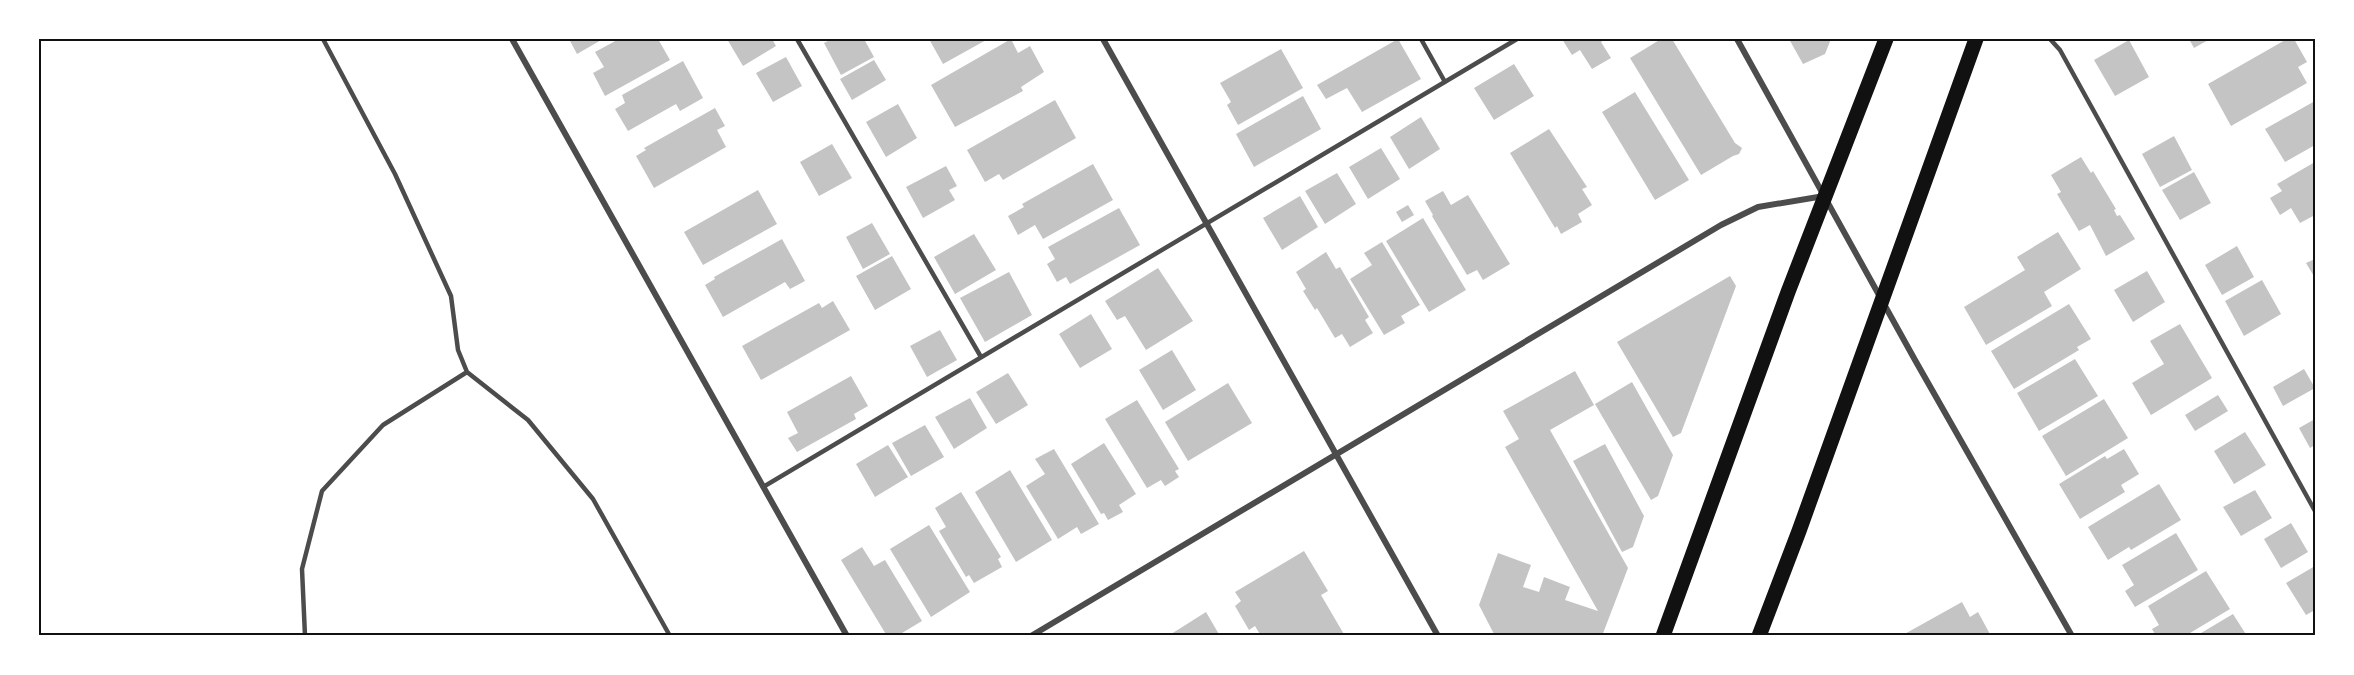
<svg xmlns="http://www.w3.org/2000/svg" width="2354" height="675" viewBox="0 0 2354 675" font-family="'Source Sans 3',sans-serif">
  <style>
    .building { fill: #c4c4c4 }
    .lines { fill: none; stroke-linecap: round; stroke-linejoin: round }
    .service { stroke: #4c4c4c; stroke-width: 4.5 }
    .minor { stroke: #4c4c4c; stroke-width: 6 }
    .primary { stroke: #111; stroke-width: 15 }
    .neatline { fill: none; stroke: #111; stroke-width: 2 }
  </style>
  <rect width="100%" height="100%" fill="#fff"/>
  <path class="building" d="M569 39H603L577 54Z
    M619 39H658L670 60 605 96 593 73 604 67 595 52Z
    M727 39H772L776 46 743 66Z
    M832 39H864L874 57 841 75 824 43Z
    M929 39H988L943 64Z
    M1011 39 1018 53 1030 46 1044 72 1021 87 1023 91 955 127 931 85Z
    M1398 39 1421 79 1362 112 1347 88 1326 99 1317 85Z
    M1562 39H1605L1601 42 1611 58 1592 69 1580 50 1572 55Z
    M1661 39H1672L1735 143 1742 148 1739 154 1733 156 1701 175 1630 58Z
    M1789 39H1831L1825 54 1803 64Z
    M2189 39H2210L2194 48Z
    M2287 39H2294L2307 62 2298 67 2307 83 2231 126 2208 84Z
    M2129 40 2149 77 2115 96 2094 60Z
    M1281 49 1303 88 1238 125 1227 105 1231 102 1220 83Z
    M786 57 802 86 773 102 756 73Z
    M874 60 886 80 852 100 840 79Z
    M683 61 703 98 680 111 676 104 628 131 615 109 625 103 622 95Z
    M1514 64 1534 96 1494 120 1474 88Z
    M1635 92 1689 180 1655 200 1602 112Z
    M1303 96 1321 129 1254 167 1236 134Z
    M1055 100 1076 138 1003 180 999 174 985 182 967 150Z
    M2315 101V145L2285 162 2265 129Z
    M898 104 917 138 886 157 866 122Z
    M715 108 725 126 717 130 726 147 654 188 636 156 646 150 644 148Z
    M1421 117 1440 149 1409 169 1390 137Z
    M1549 129 1587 187 1582 189 1592 205 1578 214 1582 222 1561 234 1557 226 1555 228 1510 153Z
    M2174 136 2192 170 2160 187 2142 154Z
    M832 144 852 178 819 196 800 162Z
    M1381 148 1400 179 1368 199 1349 167Z
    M2081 157 2091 173 2093 171 2116 209 2114 210 2117 216 2120 215 2135 239 2106 256 2090 225 2079 231 2057 194 2061 192 2051 175Z
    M2315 162V215L2300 223 2291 208 2280 215 2270 198 2282 191 2277 184Z
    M1093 164 1113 200 1043 239 1035 225 1018 235 1008 216 1024 207 1022 204Z
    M946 166 957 186 949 190 955 200 923 218 906 187Z
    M2194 172 2211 203 2180 220 2162 190Z
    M1337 173 1356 204 1325 224 1305 191Z
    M758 190 777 224 703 265 684 232Z
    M1443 191 1451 205 1468 195 1510 264 1483 280 1477 270 1467 275 1432 216 1433 215 1425 201Z
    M1300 196 1318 227 1282 250 1263 218Z
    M1408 205 1414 215 1402 222 1396 212Z
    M1119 208 1140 245 1070 284 1066 277 1057 282 1047 264 1055 259 1048 247Z
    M1423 218 1466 290 1429 312 1386 241Z
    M872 223 890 254 863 269 846 237Z
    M2058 232 2081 269 2044 292 2052 306 1986 345 1964 307 2025 270 2017 257Z
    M974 234 996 270 955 294 934 257Z
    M782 239 805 281 790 289 785 282 723 317 705 285 715 279 714 277Z
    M1382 242 1420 305 1401 316 1405 323 1384 335 1350 279 1372 265 1364 253Z
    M2237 246 2254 277 2222 295 2205 265Z
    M1326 252 1336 269 1340 267 1369 317 1365 320 1373 333 1350 347 1342 334 1335 338 1317 308 1315 310 1303 291 1306 289 1296 272Z
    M892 256 911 289 875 310 856 276Z
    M2315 259V278L2306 263Z
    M1158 268 1193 321 1146 350 1125 316 1117 320 1105 301Z
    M2147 271 2165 302 2133 322 2114 290Z
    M1009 272 1032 315 985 342 960 298Z
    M1730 276 1736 286 1681 433 1673 437 1617 342Z
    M2262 280 2281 314 2244 336 2225 301Z
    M833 301 850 330 761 380 742 346 819 303 822 308Z
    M2069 304 2091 339 2077 347 2079 350 2014 389 1991 351Z
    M1091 314 1112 349 1080 368 1059 334Z
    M2180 324 2212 378 2151 415 2132 383 2164 364 2150 341Z
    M940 330 957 360 927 377 910 346Z
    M1172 350 1196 390 1163 410 1139 370Z
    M2075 359 2098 396 2039 431 2017 393Z
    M2304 369 2315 388 2283 406 2273 387Z
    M1575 371 1594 405 1550 430 1628 568 1602 636H1495L1479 605 1498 553 1531 565 1523 587 1539 592 1544 577 1570 587 1565 600 1598 611 1505 447 1519 439 1503 411Z
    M1008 373 1028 405 996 424 976 392Z
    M851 376 868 406 854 414 856 419 797 452 788 438 798 433 787 412Z
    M1632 382 1673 455 1658 496 1651 500 1595 404Z
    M1228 383 1252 423 1188 461 1165 422Z
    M2218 395 2228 411 2195 431 2185 415Z
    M970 398 987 428 954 449 935 417Z
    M2104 399 2128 438 2066 476 2042 436Z
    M1137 400 1179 469 1175 471 1179 477 1165 486 1161 480 1147 488 1105 419Z
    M2315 419V445L2310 448 2299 428Z
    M925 425 944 457 911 476 892 443Z
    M2245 432 2266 465 2234 484 2214 451Z
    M1104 443 1136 494 1119 505 1123 512 1108 520 1104 513 1101 514 1071 464Z
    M1605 444 1644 516 1633 547 1622 552 1573 461Z
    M888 445 908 477 875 497 856 464Z
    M1054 449 1099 524 1081 534 1077 527 1058 539 1026 486 1045 474 1035 459Z
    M2124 449 2139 474 2121 485 2125 492 2080 519 2059 484 2105 456 2107 459Z
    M1010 470 1052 540 1016 562 975 492Z
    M2159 484 2181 520 2131 550 2129 547 2108 560 2088 527Z
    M2255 490 2272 518 2241 536 2223 507Z
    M961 492 1001 557 998 559 1002 567 974 583 969 575 966 577 939 531 946 527 935 508Z
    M2291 523 2308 552 2281 568 2264 539Z
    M929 525 970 592 931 617 890 549Z
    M2176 533 2198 570 2135 607 2125 591 2134 585 2122 565Z
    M862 547 874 566 885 560 922 621 897 636H887L841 560Z
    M1304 551 1328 591 1321 595 1345 636H1261L1255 626 1249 630 1235 606 1241 601 1235 592Z
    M2315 566V610L2306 615 2286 583Z
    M2206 571 2230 609 2185 636H2156L2152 629 2159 625 2148 606Z
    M1962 602 1970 617 1978 612 1991 636H1901Z
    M1206 612 1220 636H1168Z
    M2233 614 2247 636H2196Z"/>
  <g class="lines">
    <path class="service" d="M323 39 395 174 451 296 458 350 467 372 528 420 593 499 670 636
      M797 39 981 357
      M1421 39 1445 82
      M2050 39 2060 50 2315 511
      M763 487 1517 39
      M305 636 302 569 322 491 383 425 467 372"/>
    <path class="minor" d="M512 39 847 636
      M1103 39 1438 636
      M1737 39 1915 360 2072 636
      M1031 636 1721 225 1758 207 1824 196"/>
    <path class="primary" d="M1663 636 1788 292 1886 39
      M1759 636 1799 531 1976 39"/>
  </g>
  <rect width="2354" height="675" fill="none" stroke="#ffffff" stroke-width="81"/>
  <rect x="40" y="40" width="2274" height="594" class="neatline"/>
</svg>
